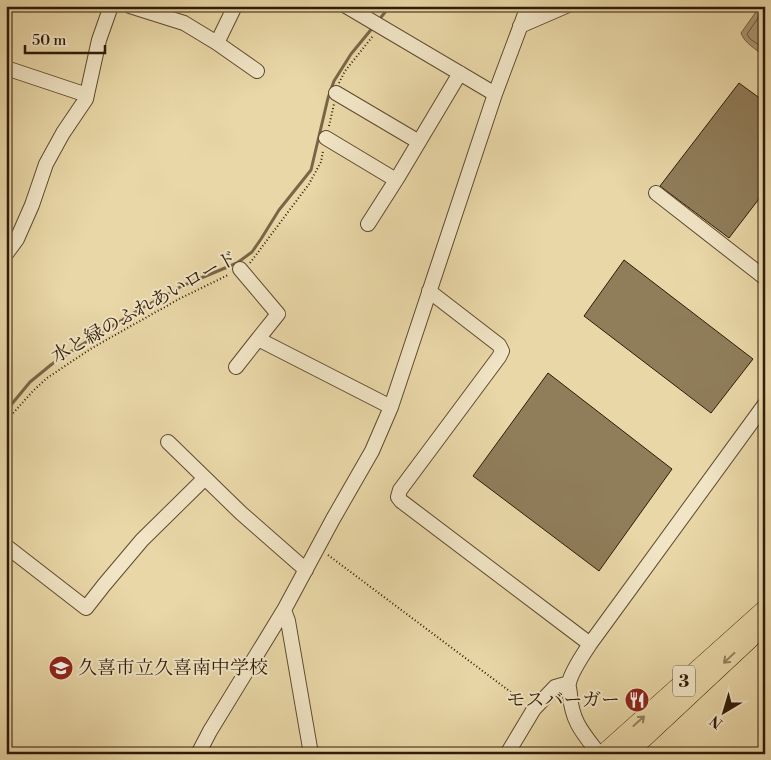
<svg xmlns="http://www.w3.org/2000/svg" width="771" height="760" viewBox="0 0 771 760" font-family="'Libre Bodoni','Noto Serif JP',serif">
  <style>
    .water { fill: #aa9771; stroke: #796547 }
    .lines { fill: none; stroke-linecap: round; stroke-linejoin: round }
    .shore { stroke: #6c593c; stroke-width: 1 }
    .stream { stroke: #796547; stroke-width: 3 }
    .building { fill: #907d5a; stroke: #2f1b07 }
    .minor-casing { stroke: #5e4a2f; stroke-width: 16 }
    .major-casing { stroke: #2f1b07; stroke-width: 19 }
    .path { stroke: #2f1b07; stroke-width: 2; stroke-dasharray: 1 2.5; stroke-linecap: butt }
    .minor { stroke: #f1e5c6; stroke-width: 14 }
    .major { stroke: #e9d7a7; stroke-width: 18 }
    .oneway { stroke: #95825f }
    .labels { text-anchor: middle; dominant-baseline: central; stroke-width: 4; stroke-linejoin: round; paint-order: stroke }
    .shield { fill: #f1e5c6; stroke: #695840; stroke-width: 1 }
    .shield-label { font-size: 18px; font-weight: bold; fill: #2f1b07 }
    .street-label { font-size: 19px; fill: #2f1b07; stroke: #f1e5c6 }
    .poi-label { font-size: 19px; fill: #2f1b07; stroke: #f1e5c6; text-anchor: start }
  </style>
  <rect width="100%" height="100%" fill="#e9d7a7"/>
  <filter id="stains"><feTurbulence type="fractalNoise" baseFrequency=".004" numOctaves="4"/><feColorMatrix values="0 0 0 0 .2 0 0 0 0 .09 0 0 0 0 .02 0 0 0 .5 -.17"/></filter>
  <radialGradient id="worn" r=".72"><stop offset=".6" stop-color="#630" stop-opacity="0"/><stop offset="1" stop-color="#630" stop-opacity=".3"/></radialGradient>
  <path class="water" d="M760 6H765V56C757 50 744 43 741 33Z"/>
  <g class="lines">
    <path class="shore" d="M764 6 763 11 747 34 750 39 765 49"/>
    <path class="stream" d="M378 21 390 6
      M6 411 30 382 52 364 78 347 137 311 182 286 237 263 252 252 261 239 279 210 311 170 328 98 334 81 351 54 374 26"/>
  </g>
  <path class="building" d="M739 83 765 102V191L729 238 660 186Z
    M624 260 753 359 711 413 584 316Z
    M548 373 672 469 599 571 473 476Z"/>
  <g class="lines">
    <defs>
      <path id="minor" d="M130 6 184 23 217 43 257 71
        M346 6 495 94
        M520 26 566 6
        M217 43 235 6
        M6 68 87 95
        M336 93 419 142
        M326 138 396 180
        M656 193 765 278
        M368 224 398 177 460 73
        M6 254 17 239 32 205 46 164 63 133 86 99 99 40 111 6
        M240 269 278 314 258 339
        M429 291 499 345 502 351 499 357 400 490 398 497 401 501 590 644
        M236 367 258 339 391 407
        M168 442 241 513 306 570
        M6 546 86 608 104 585 142 540 205 478
        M284 610 288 621 311 754
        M198 754 210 731 284 610 333 519 372 451 391 407 495 94 528 6
        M507 754 534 709 555 687 569 683
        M599 754C583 733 572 722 570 695 570 691 568 686 569 683 571 672 584 653 590 644L765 404"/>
      <path id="major" d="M603 754 765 609
        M627 754 765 625"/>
    </defs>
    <use href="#minor" class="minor-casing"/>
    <use href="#major" class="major-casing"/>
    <path class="path" d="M339 83 345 71 373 36
      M329 126 334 104
      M250 263 309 184 321 162 323 151
      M6 421 33 391 47 378 92 348 179 299 228 275
      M328 555 524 702"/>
    <use href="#minor" class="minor"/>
    <use href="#major" class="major"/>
  </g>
  <defs><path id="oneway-shaft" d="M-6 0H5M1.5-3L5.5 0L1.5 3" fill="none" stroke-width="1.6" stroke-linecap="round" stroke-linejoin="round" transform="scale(1.25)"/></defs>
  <g class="oneway">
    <use href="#oneway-shaft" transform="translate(729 658) rotate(137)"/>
    <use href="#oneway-shaft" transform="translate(639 721) rotate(-42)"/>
  </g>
  <defs>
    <symbol id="school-disc" viewBox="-11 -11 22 22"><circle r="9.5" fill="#8f2418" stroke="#f1e5c6"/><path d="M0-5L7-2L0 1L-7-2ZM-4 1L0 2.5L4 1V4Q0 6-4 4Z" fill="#fff"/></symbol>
    <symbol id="restaurant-disc" viewBox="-11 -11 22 22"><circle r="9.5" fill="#8f2418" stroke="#f1e5c6"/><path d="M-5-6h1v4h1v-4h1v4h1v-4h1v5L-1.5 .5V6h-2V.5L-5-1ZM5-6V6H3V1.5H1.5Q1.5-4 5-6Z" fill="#fff"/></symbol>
  </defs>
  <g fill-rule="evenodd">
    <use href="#school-disc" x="47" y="654" width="28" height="28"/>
    <use href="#restaurant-disc" x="623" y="686" width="28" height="28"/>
  </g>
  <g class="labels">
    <rect class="shield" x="673" y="665.5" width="22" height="31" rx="4"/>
    <g class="shield-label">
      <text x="684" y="681">3</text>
    </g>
    <g class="street-label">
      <text transform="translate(144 307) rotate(-29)">水と緑のふれあいロード</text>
    </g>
    <g class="poi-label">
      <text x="78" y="668">久喜市立久喜南中学校</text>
      <text x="620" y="700" text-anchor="end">モスバーガー</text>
    </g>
  </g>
  <rect width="771" height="760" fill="none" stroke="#e9d7a7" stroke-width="25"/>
  <rect x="8" y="8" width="756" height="745" fill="none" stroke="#2f1b07" stroke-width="2.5"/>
  <rect x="12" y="12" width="746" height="735" fill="none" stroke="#2f1b07"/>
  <g transform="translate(724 712) rotate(218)" stroke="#f1e5c6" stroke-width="4" paint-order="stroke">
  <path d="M0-4L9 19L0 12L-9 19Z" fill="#2f1b07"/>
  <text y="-8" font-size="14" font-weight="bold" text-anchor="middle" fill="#2f1b07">N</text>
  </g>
  <path d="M25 45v8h80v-8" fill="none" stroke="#2f1b07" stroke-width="2.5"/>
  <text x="32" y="45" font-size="15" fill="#2f1b07" stroke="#f1e5c6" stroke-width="4" paint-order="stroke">50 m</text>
  <rect width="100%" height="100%" filter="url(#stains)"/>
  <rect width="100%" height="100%" fill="url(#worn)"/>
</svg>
